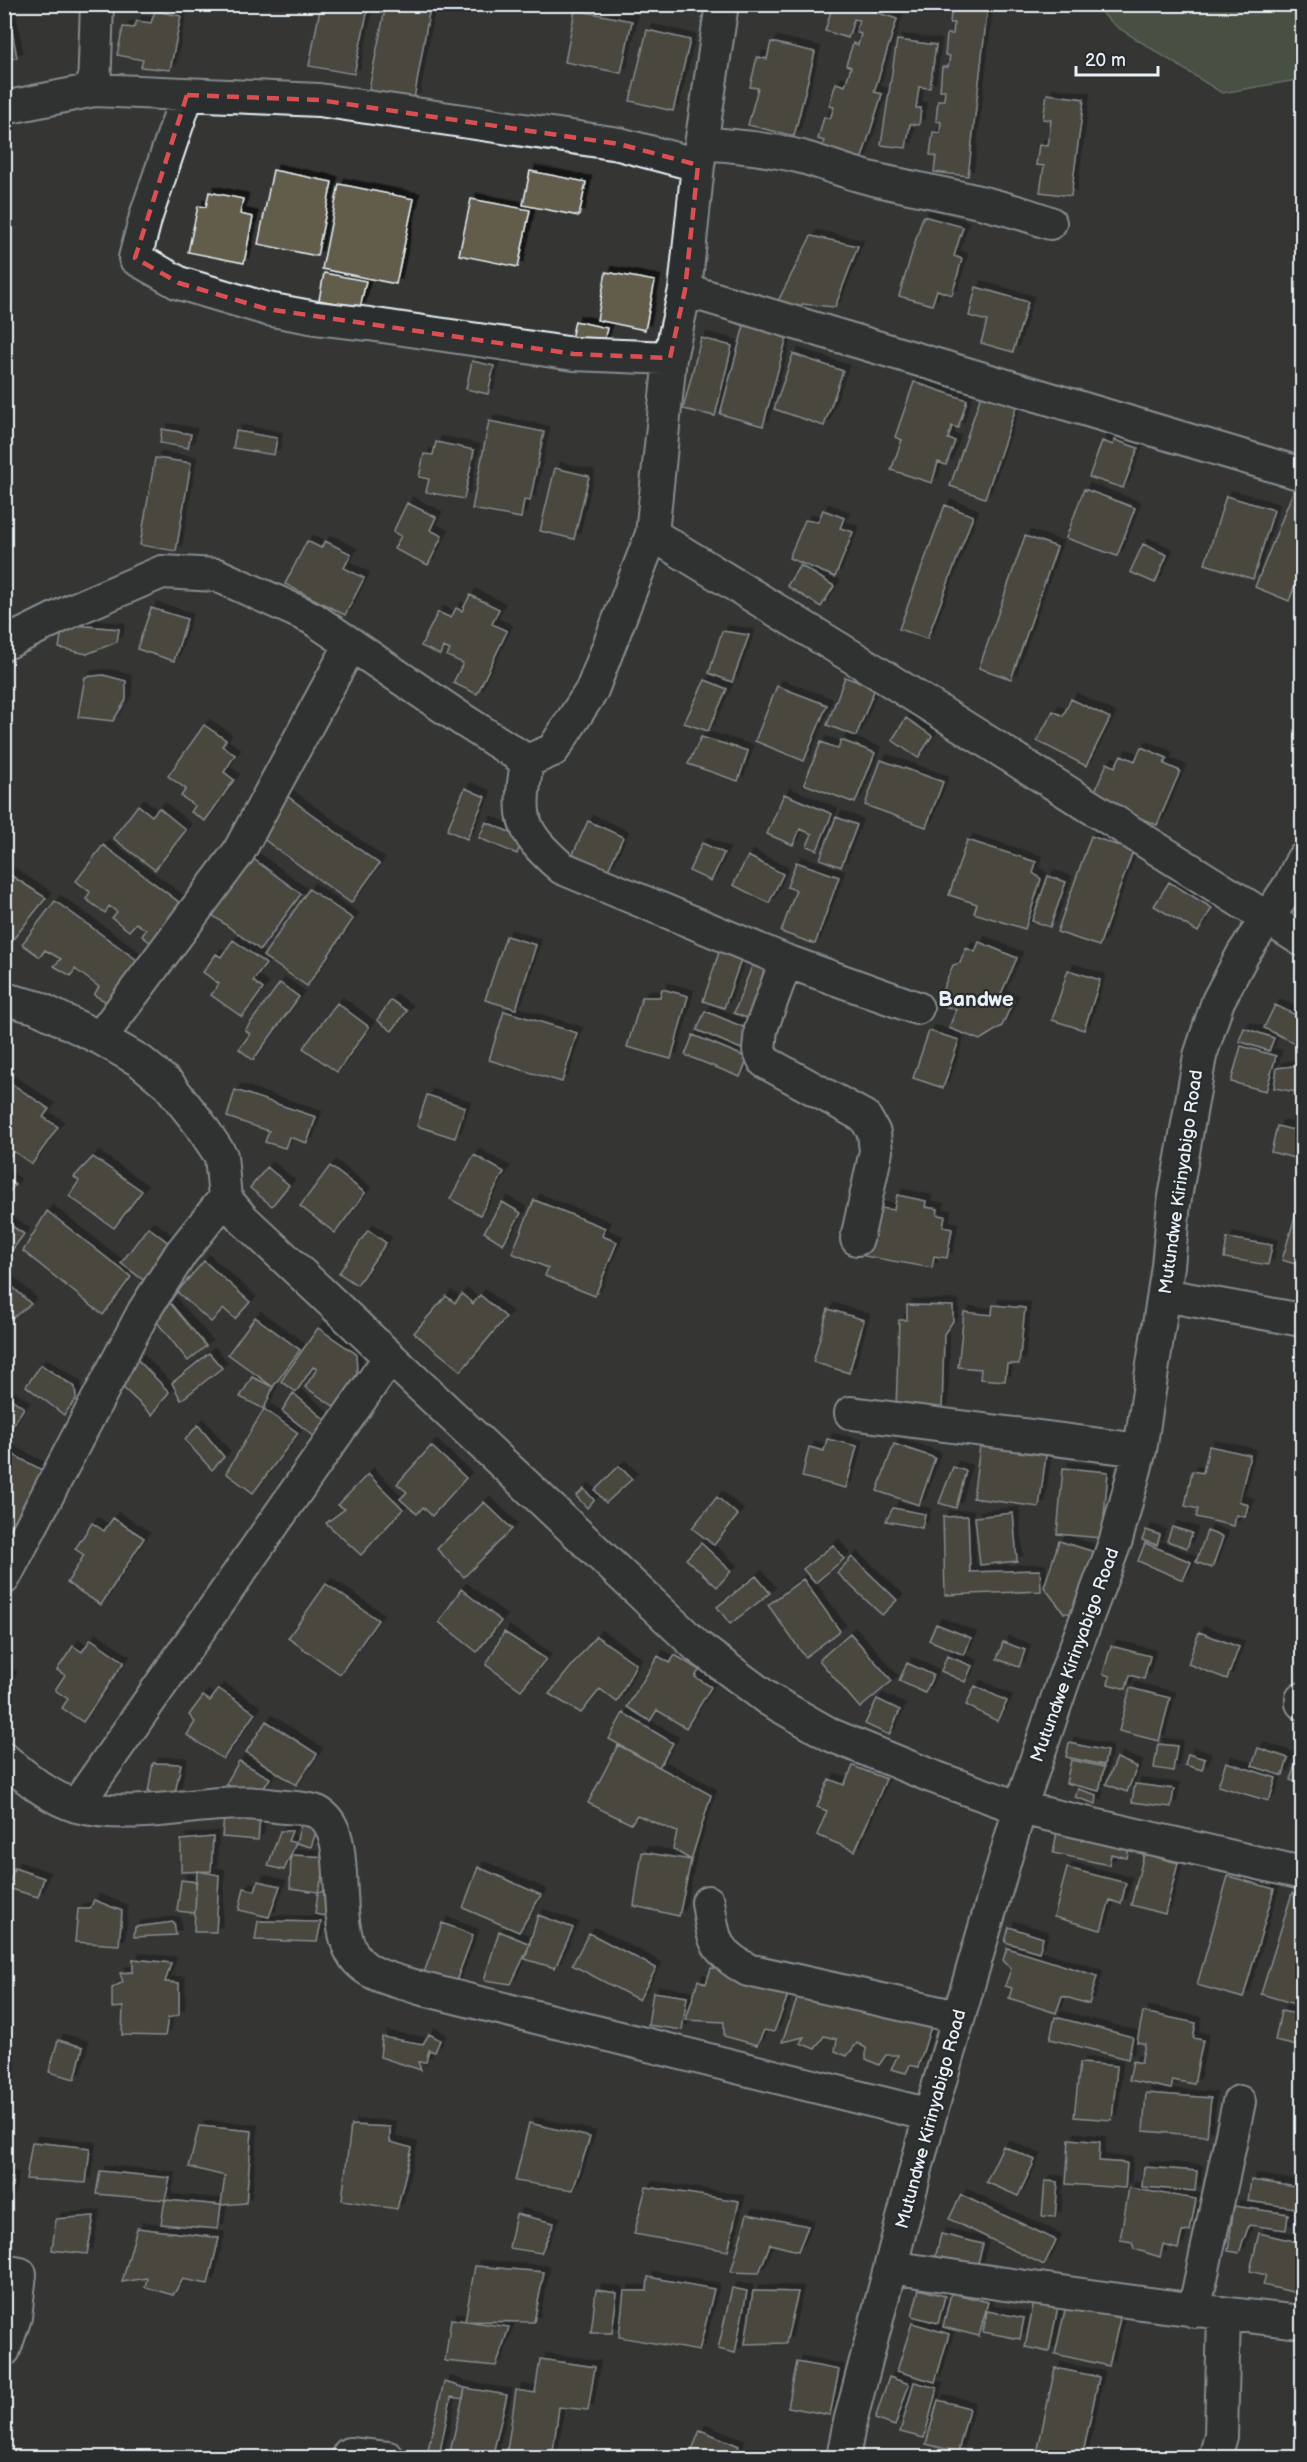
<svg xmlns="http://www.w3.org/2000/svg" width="1307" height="2462" viewBox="0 0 1307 2462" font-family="'Balsamiq Sans',sans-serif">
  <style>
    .green { fill: #5e6d55; stroke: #a3afa6; stroke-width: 1.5 }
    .building { fill: #625c4b; stroke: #e8f1f8; stroke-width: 1.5; filter: url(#shadow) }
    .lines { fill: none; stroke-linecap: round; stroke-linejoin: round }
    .minor-casing { stroke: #e8f1f8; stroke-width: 36 }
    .minor { stroke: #2a2d2e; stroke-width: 32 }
    .marked { fill: none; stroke: #da5052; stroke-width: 4.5; stroke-dasharray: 12 8; stroke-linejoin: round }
    .labels { text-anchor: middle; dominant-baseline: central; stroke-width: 4.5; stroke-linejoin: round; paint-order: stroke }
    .street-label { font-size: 18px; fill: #e8f1f8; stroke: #2a2d2e }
    .quarter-label { font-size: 21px; font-weight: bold; fill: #e8f1f8; stroke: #2a2d2e }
  </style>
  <defs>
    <filter id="shadow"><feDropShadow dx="5.5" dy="-5.5" stdDeviation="0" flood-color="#0009"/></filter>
  </defs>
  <rect width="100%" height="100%" fill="#353634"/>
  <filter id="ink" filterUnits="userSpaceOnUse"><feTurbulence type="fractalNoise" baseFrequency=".0167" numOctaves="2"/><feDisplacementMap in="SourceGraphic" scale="12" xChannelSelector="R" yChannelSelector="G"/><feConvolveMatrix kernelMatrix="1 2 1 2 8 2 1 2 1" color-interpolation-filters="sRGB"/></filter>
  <g filter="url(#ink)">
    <path class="green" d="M1093 5H1302V79L1222 93 1117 27Z"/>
    <path class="building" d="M4 4H7L17 58 4 60Z
      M321 4H369L354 74 309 66Z
      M386 4 430 7 414 99 368 94Z
      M833 4H850L897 19 874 92 882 94 859 167 819 155 824 141 818 139 824 117 830 119 834 107 829 106 836 83 845 86 851 67 846 65 853 43 858 45 861 34 856 32 859 20 854 19 848 38 825 31Z
      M952 4H988L968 176 934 172 936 156 930 155 933 132 940 133 941 122 936 121 938 100H944L945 90H940L942 67H948L950 56 945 55 947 34H953L954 23H950Z
      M575 10 632 21 621 73 565 62Z
      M155 11 181 16 170 70 141 67 143 60 117 55 123 27 134 28 137 21 151 23Z
      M647 30 690 40 673 111 630 101Z
      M897 40 936 45 930 88 919 87 916 108H921L919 125 910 124 906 148 881 145Z
      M771 42 815 52 794 136 748 125 758 88 750 87 757 57 767 59Z
      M1047 94 1084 99 1071 196 1040 192 1044 166 1036 165 1039 145 1048 146 1051 120 1043 119Z
      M273 170 332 182 317 256 258 244Z
      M530 171 586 182 579 216 523 205Z
      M339 184 414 199 396 284 322 269Z
      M209 192 243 199 240 214 253 217 244 263 188 252 198 206 206 207Z
      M471 199 530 210 518 267 459 255Z
      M923 216 963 227 954 256 962 259 952 295 937 290 932 305 899 296Z
      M811 236 858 246 835 307 802 304 797 312 775 307Z
      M606 272 655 281 645 330 597 320Z
      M324 273 366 281 360 308 319 300Z
      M976 287 1028 302 1013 352 981 343 987 321 969 316Z
      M575 321 607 328 603 346 571 339Z
      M745 322 788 333 763 426 720 414Z
      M701 338 732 346 715 416 683 409Z
      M793 354 843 371 824 426 774 409Z
      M472 361 494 366 488 394 466 389Z
      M914 382 967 400 958 428 952 426 948 439 955 441 946 465 938 462 932 483 891 470 902 440 895 437Z
      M982 393 1017 405 985 498 950 486Z
      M489 421 544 432 530 501 524 500 521 518 472 509Z
      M162 429 191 434 188 448 160 443Z
      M236 431 277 438 274 455 233 448Z
      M1115 440 1138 448 1123 488 1089 477 1102 441 1113 445Z
      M436 442 474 450 464 499 426 492 429 479 419 477 424 454 433 455Z
      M155 458 191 463 176 551 140 545Z
      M555 468 589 476 574 539 540 531Z
      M1295 487 1302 490V567L1289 601 1255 587Z
      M1084 489 1135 508 1117 556 1066 538Z
      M1226 496 1274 510 1253 579 1205 564Z
      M407 503 436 517 430 530 442 536 428 565 394 549 401 536 393 532Z
      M945 505 973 516 927 639 899 629Z
      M823 510 844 518 840 528 853 532 835 577 789 558 805 520 818 522Z
      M1025 536 1057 547 1011 679 979 668Z
      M307 541 321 548 325 541 351 554 344 568 364 578 345 615 285 584Z
      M1143 544 1167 555 1155 583 1130 572Z
      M800 565 834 586 821 607 787 586Z
      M470 595 499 609 492 624 507 631 477 694 453 683 463 663 447 656 450 650 443 647 440 655 421 646 438 612 451 618 456 608 462 611Z
      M151 608 187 619 174 661 137 649Z
      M63 624 119 629 117 642 87 654 59 648Z
      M722 631 749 635 732 682 709 673Z
      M103 675 126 681V700L113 721 78 717 85 677Z
      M845 677 875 688 856 736 827 725Z
      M705 680 727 689 708 731 684 723Z
      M777 686 827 705 804 761 755 741Z
      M1071 699 1110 718 1086 766 1037 741 1053 711 1063 716Z
      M906 718 932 736 918 758 892 740Z
      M204 725 226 740 222 746 235 755 224 772 234 780 205 821 191 812 195 806 181 796 186 789 168 776Z
      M701 737 748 751 738 781 688 764Z
      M841 740 875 753 855 803 804 784 821 742 838 749Z
      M1141 747 1167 758 1164 764 1180 771 1157 825 1092 798 1107 763 1115 767 1121 755 1135 761Z
      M881 760 943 782 926 827 865 805Z
      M465 788 485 797 467 839 447 830Z
      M784 794 832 814 817 850 807 846 812 834 800 829 793 845 767 834Z
      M287 796 379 864 351 903 258 835Z
      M138 805 152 816 159 808 186 830 155 870 113 838Z
      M836 817 857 825 841 867 820 859Z
      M588 821 623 837 608 870 573 854Z
      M486 822 523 838 517 854 479 838Z
      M1091 836 1133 851 1099 946 1057 932Z
      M967 840 1036 862 1033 873 1041 879 1025 929 974 913 977 904 949 895Z
      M702 843 724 853 711 881 689 871Z
      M103 845 184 906 154 945 142 936 146 930 136 923 129 931 112 918 117 912 109 906 105 913 86 899 90 892 76 881Z
      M248 855 301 894 260 950 207 911Z
      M748 856 783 874 769 903 733 885Z
      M796 862 839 877 815 944 781 932 796 890 787 887Z
      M4 871 46 898 7 947 4 945Z
      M1048 876 1066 882 1050 927 1032 921Z
      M1169 882 1212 908 1198 932 1154 906Z
      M309 889 353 919 307 986 263 956Z
      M55 901 141 963 112 1005 94 995 99 987 75 969 71 976 54 966 61 959 45 950 40 957 22 944Z
      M506 936 536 945 516 1009 485 1000Z
      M233 940 266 964 253 981 263 989 242 1017 211 995 219 984 203 972 216 954 221 957Z
      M979 942 1017 958 1000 996 1013 1001 1002 1026 980 1040 949 1028 956 1010 937 1003 953 965 960 963 966 948 975 952Z
      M722 943 744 951 724 1008 703 1001Z
      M757 953 780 962 757 1022 734 1013Z
      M1068 970 1100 980 1084 1030 1052 1020Z
      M280 983 299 997 253 1060 239 1049 250 1034 245 1030Z
      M662 989 688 996 671 1059 627 1047 642 997H660Z
      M391 1000 407 1011 392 1031 377 1020Z
      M337 1003 369 1027 337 1072 303 1048Z
      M1275 1005 1302 1018V1037L1299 1045 1264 1028Z
      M504 1011 577 1033 562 1082 489 1060Z
      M705 1011 755 1032 746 1051 697 1030Z
      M1244 1028 1274 1038 1269 1051 1239 1041Z
      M929 1031 959 1040 943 1088 913 1078Z
      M693 1035 748 1058 740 1077 685 1055Z
      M1241 1046 1276 1056 1266 1091 1231 1082Z
      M1302 1065V1093L1274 1088 1277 1068Z
      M9 1082 49 1109 43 1117 58 1127 32 1164 13 1151 8 1159 4 1156V1088Z
      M235 1090 316 1117 307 1143 289 1137 285 1148 265 1142 269 1131 227 1117Z
      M427 1095 465 1107 455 1138 417 1126Z
      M1277 1126 1302 1132V1160L1271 1152Z
      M474 1155 504 1172 480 1215 450 1199Z
      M93 1157 142 1191 114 1228 69 1196 79 1181 74 1177Z
      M330 1166 365 1193 335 1233 300 1206Z
      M267 1167 289 1185 272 1206 250 1188Z
      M4 1177 15 1185 4 1198Z
      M897 1195 926 1201 925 1207 938 1209 937 1215 945 1216 943 1227 952 1229 947 1258 934 1256 932 1268 864 1256 873 1207 894 1210Z
      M534 1200 605 1228 602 1236 617 1242 595 1296 545 1276 548 1268 512 1253Z
      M502 1202 521 1213 503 1244 484 1232Z
      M1297 1210 1302 1212V1266L1282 1260Z
      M47 1211 131 1277 103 1315 23 1251Z
      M4 1221 24 1234 4 1261Z
      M148 1227 174 1247 147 1283 121 1263Z
      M368 1230 386 1243 357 1285 339 1273Z
      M1227 1238 1272 1245 1268 1265 1224 1258Z
      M204 1261 250 1302 235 1319 224 1309 211 1322 177 1292Z
      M4 1279 31 1304 4 1324Z
      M462 1294 473 1304 480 1295 506 1317 461 1371 414 1333 446 1296 455 1303Z
      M170 1303 206 1346 188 1361 152 1316Z
      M907 1305 953 1306V1321L944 1334 942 1411 896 1410 899 1320H907Z
      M993 1305 1025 1308 1019 1364H1007L1005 1381 980 1379 981 1369 958 1367 964 1312 992 1315Z
      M828 1309 864 1320 849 1373 813 1362Z
      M255 1317 300 1350 273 1387 228 1354Z
      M318 1328 356 1354 357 1374 335 1407 305 1387 317 1369 313 1367 296 1392 281 1381Z
      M209 1353 222 1368 181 1400 172 1383Z
      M136 1358 169 1392 152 1415 114 1379Z
      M41 1365 75 1387 76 1399 64 1415 26 1386Z
      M252 1377 273 1387 264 1409 240 1397Z
      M293 1393 325 1420 315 1437 282 1411Z
      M10 1398 24 1408 4 1439V1407Z
      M264 1409 298 1433 253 1493 226 1473Z
      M198 1425 224 1457 212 1470 185 1440Z
      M827 1439 857 1446 846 1488 802 1477 809 1447 824 1451Z
      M894 1444 935 1458 919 1505 877 1491Z
      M431 1446 466 1478 432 1516 423 1507 417 1514 400 1499 407 1492 397 1484Z
      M980 1446 1046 1455 1039 1507 973 1498Z
      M1209 1446 1250 1455 1239 1501 1248 1505 1245 1517 1236 1515 1234 1526 1196 1517 1198 1509 1185 1506 1192 1471 1203 1473Z
      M4 1450 46 1472 13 1534 4 1530Z
      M619 1466 632 1479 606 1503 595 1490Z
      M953 1467 966 1471 956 1508 939 1503Z
      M1063 1468 1108 1472 1102 1538 1057 1534Z
      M368 1474 403 1509 361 1555 326 1523 345 1509 338 1505Z
      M584 1489 594 1500 587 1508 576 1496Z
      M717 1497 738 1515 714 1545 692 1528Z
      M484 1502 512 1529 464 1577 437 1549Z
      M893 1508 925 1514 922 1528 886 1521Z
      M1013 1513 1017 1561 980 1565 975 1517Z
      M968 1516 970 1572 1040 1570 1041 1591 945 1595 943 1517Z
      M113 1518 144 1538 101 1605 67 1583 84 1555 75 1549 92 1523 104 1531Z
      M1172 1527 1192 1533 1187 1548 1167 1541Z
      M1146 1530 1160 1535 1157 1545 1142 1540Z
      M1207 1531 1223 1537 1212 1568 1196 1562Z
      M1059 1541 1101 1554 1083 1614 1064 1613 1044 1587Z
      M701 1543 731 1571 717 1587 686 1559Z
      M1145 1543 1191 1562 1183 1580 1138 1561Z
      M833 1545 844 1559 815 1583 803 1569Z
      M852 1557 897 1600 882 1615 837 1573Z
      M756 1576 770 1593 730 1624 717 1607Z
      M803 1579 840 1631 805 1657 768 1605Z
      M326 1584 378 1620 340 1674 288 1638Z
      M461 1589 501 1621 477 1652 439 1622Z
      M936 1624 971 1638 964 1655 929 1640Z
      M504 1632 546 1659 521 1690 486 1665Z
      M1199 1632 1239 1647 1227 1679 1188 1664Z
      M850 1633 892 1681 860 1708 819 1660Z
      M596 1636 636 1664 617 1702 600 1689 581 1713 549 1694Z
      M91 1639 124 1662 83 1722 62 1708 68 1699 55 1690 65 1675 57 1670 73 1646 82 1652Z
      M1003 1642 1025 1650 1019 1667 997 1659Z
      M1111 1646 1150 1656 1144 1679 1130 1675 1126 1689 1108 1684 1110 1676 1103 1674Z
      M675 1655 699 1670 695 1677 711 1687 686 1728 657 1710 650 1721 627 1707 658 1656 670 1663Z
      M947 1656 972 1666 965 1682 941 1671Z
      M907 1663 933 1675 925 1693 899 1681Z
      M4 1674 11 1677 6 1689H4Z
      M975 1686 1007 1701 997 1721 966 1705Z
      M1130 1688 1170 1698 1159 1741 1119 1731Z
      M219 1689 255 1713 223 1759 187 1735 195 1722 189 1715 203 1696 210 1701Z
      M877 1699 900 1710 889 1735 865 1724Z
      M623 1713 673 1743 659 1767 609 1739Z
      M266 1721 317 1754 296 1785 246 1752Z
      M1069 1743 1107 1751 1104 1765 1066 1757Z
      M1158 1744 1177 1746 1173 1771 1154 1768Z
      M618 1745 711 1795 691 1860 673 1849 677 1832 637 1815 631 1824 588 1803Z
      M1302 1745V1784L1290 1780Z
      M1258 1748 1288 1758 1283 1776 1252 1766Z
      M1188 1754 1205 1759 1202 1770 1185 1765Z
      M1117 1758 1137 1767 1127 1792 1106 1784Z
      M1071 1760 1104 1767 1099 1791 1066 1783Z
      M239 1761 270 1778 256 1801 226 1784Z
      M1226 1762 1276 1778 1269 1801 1218 1786Z
      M153 1763 181 1764 175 1793H148Z
      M853 1766 886 1779 855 1851 817 1835 827 1811 817 1807 829 1779 844 1785Z
      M1135 1784 1174 1789 1171 1807 1132 1802Z
      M1078 1789 1097 1795 1096 1804 1075 1797Z
      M224 1817H260L258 1840 222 1837Z
      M302 1820H320L311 1847 296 1843Z
      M1058 1827 1130 1842 1127 1858 1111 1854 1109 1865 1053 1853Z
      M280 1831H292L288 1841 296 1843 284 1870 268 1866Z
      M213 1837 211 1871 181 1872V1840Z
      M642 1852 691 1860 679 1916 634 1906Z
      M1144 1854 1178 1863 1165 1914 1131 1905Z
      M291 1855 328 1857 318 1892 290 1888Z
      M478 1867 541 1895 519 1932 463 1908Z
      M14 1868 44 1878 38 1897 8 1888Z
      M1067 1868 1126 1883 1121 1904 1110 1900 1101 1930 1054 1917Z
      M197 1871 219 1875 216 1932H194Z
      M1228 1876 1274 1889 1243 1998 1197 1985Z
      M181 1880 196 1882 195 1913 177 1911Z
      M258 1881 280 1886 269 1917 239 1910 244 1888 255 1891Z
      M318 1892H333L331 1917 315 1914Z
      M1292 1893 1302 1897V2006L1261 1994Z
      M94 1900 122 1911 119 1945 75 1942 78 1909H90Z
      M538 1915 573 1928 555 1968 525 1959Z
      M258 1921 321 1922 317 1942 255 1940Z
      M174 1922 176 1935 134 1937 135 1927Z
      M442 1923 473 1935 452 1992 421 1981Z
      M1009 1927 1043 1938 1039 1952 1005 1942Z
      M499 1931 530 1944 511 1984 484 1980Z
      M589 1933 656 1968 639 2000 572 1965Z
      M1007 1948 1097 1976 1089 2004 1062 1996 1056 2013 1009 1998 1012 1988 1005 1986 1011 1969 1003 1960Z
      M133 1959 171 1963 165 1982 179 1983V2015L168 2018 165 2036 122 2035 123 2007 112 2008V1988L123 1982 120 1973 133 1972Z
      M711 1968 744 1972 790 1990 774 2032 764 2030 757 2045 724 2036V2022L686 2020 698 1980 706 1984Z
      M802 1985 935 2014 918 2067 910 2065 906 2073 891 2069 898 2055H886L879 2065 866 2059V2048L857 2043 847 2056 835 2051 837 2039 824 2036 815 2049 800 2043 804 2037 782 2042Z
      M653 1992 687 1997 682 2030 648 2025Z
      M1281 2011 1302 2015V2047L1275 2041Z
      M1143 2012 1196 2023 1193 2038 1203 2040 1194 2084 1173 2080 1171 2089 1129 2080 1133 2061 1141 2063 1145 2044 1137 2042Z
      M1055 2017 1133 2037 1128 2059 1050 2039Z
      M429 2034 440 2040 435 2052 429 2050 426 2062H418L421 2070 380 2057 382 2037 423 2044Z
      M58 2040 83 2047 75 2079 49 2072Z
      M1080 2063 1117 2066 1112 2120 1074 2117Z
      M1146 2093 1211 2098 1207 2136 1143 2131Z
      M529 2123 590 2137 573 2190 515 2181Z
      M351 2125 390 2127V2142L412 2148 397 2209 342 2200Z
      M199 2126 252 2131 246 2203 221 2205 225 2176 189 2167Z
      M1069 2139 1100 2142 1099 2161 1127 2163 1125 2188 1066 2184Z
      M32 2142 90 2148 86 2183 26 2179Z
      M1003 2146 1035 2160 1018 2196 986 2182Z
      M1144 2167 1197 2171 1195 2191 1142 2187Z
      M100 2171 170 2178 165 2200 96 2194Z
      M4 2177 13 2178 7 2206H4Z
      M1251 2180 1302 2188V2209L1248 2201Z
      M1045 2181 1058 2182 1055 2217 1042 2216Z
      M646 2187 739 2201 728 2251 634 2234Z
      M1129 2188 1196 2199 1190 2231 1182 2232 1178 2249 1163 2245 1160 2257 1134 2249 1132 2242 1120 2240Z
      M961 2195 1056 2240 1044 2265 949 2219Z
      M165 2200 221 2205 218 2229 161 2224Z
      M1234 2206 1288 2214 1286 2230 1249 2225 1239 2253 1228 2251Z
      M516 2214 554 2223 541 2253 509 2248Z
      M747 2214 808 2226 798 2251 770 2244 759 2273 731 2272Z
      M94 2216 87 2254 52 2250 56 2219Z
      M137 2228 219 2238 208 2284 183 2279 173 2295 145 2287 147 2278 122 2282Z
      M1259 2233 1302 2243V2270L1297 2293 1263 2285 1266 2275 1250 2271Z
      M941 2234 983 2244 975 2274 934 2263Z
      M475 2266 544 2272 534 2322 465 2321Z
      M648 2277 714 2289 699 2351 619 2337 624 2291H647Z
      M732 2288 747 2291 735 2353 718 2349Z
      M919 2289 945 2296 938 2323 912 2316Z
      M596 2290 617 2293 612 2333H591Z
      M753 2291 798 2292 786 2343 745 2344Z
      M951 2293 988 2302 979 2336 943 2327Z
      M1034 2301 1058 2306 1049 2352 1025 2347Z
      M1066 2306 1120 2318 1109 2366 1055 2354Z
      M987 2311 1024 2318 1020 2339 983 2332Z
      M451 2319 509 2327 496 2366 445 2361Z
      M912 2323 949 2334 935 2382 897 2371Z
      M540 2359 595 2367 588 2410 559 2407 552 2458H506L516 2390 535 2393Z
      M797 2362 839 2370 830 2415 788 2407Z
      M1055 2368 1099 2377 1082 2458H1036Z
      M889 2377 909 2384 895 2426 875 2419Z
      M444 2382 465 2388 463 2399 451 2397 439 2456 427 2454Z
      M914 2382 937 2388 924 2438 900 2432Z
      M465 2388 507 2395 492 2458 449 2456Z
      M938 2400 969 2408 958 2452 926 2444Z
      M700 2430 739 2446 735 2458H689Z"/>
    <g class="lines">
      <defs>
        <path id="minor" d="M94 90 97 4
          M187 95 146 216 135 258 179 283 267 309 316 318 369 324 574 354 670 358
          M4 108 94 90 319 100 619 144 698 165
          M703 143C736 146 770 149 802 157 826 164 849 173 873 179 933 193 991 201 1050 223
          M685 290 1302 474
          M652 534 856 659 1302 940
          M4 644 75 609 162 572 217 575 312 618 463 720 527 761 553 750 592 690 652 534 670 358 685 290 698 165 722 4
          M527 761C519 817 517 829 562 868L786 961 917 1008
          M786 961 761 1029 759 1050 765 1062 865 1117 874 1133 876 1151 857 1239
          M4 999 36 1007 100 1038 140 1061 169 1085 199 1123 221 1156 225 1198 242 1218 697 1646 768 1699 831 1735 931 1776 1020 1808 1302 1873
          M100 1038 238 853 351 644
          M1164 1295 1302 1320
          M851 1413 1140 1450
          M4 1578 144 1311 181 1253 225 1198
          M1302 1699V1703
          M4 1759C26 1777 49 1798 77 1806 142 1823 211 1795 276 1806 288 1808 306 1807 317 1812 356 1830 327 1926 357 1960 371 1977 399 1981 419 1988L930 2115
          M76 1806 390 1357
          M708 1902C714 1939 712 1950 748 1970L958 2017
          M891 2267C1028 2288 1165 2308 1302 2322
          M4 2271 20 2274 15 2317 4 2350
          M1194 2311 1239 2102
          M348 2458 349 2454 388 2458
          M843 2458 849 2426 930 2115 1020 1808 1065 1676 1116 1540 1140 1450 1168 1266 1174 1203 1200 1056 1218 1001 1243 954 1290 885 1302 860
          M1215 2458 1221 2436 1224 2314"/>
      </defs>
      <use href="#minor" class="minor-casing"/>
      <use href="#minor" class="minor"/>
    </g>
  </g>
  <path d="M0 0H1307V2462H0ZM187 95 319 100 619 144 698 165 685 290 670 358 574 354 267 309 179 283 135 258Z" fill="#353634" fill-opacity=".55" fill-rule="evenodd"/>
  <path class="marked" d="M187 95 319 100 619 144 698 165 685 290 670 358 574 354 267 309 179 283 135 258Z"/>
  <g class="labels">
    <g class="street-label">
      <text transform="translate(1181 1182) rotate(-82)">Mutundwe Kirinyabigo Road</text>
      <text transform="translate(1075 1655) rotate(-70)">Mutundwe Kirinyabigo Road</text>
      <text transform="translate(931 2119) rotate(-75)">Mutundwe Kirinyabigo Road</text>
    </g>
    <g class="quarter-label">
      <text x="976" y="999">Bandwe</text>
    </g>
  </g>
  <rect width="1307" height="2462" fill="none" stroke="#2a2d2e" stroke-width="24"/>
  <rect x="12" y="12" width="1283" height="2438" fill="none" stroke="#e8f1f8" stroke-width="2" filter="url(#ink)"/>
  <path d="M1076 66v9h82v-9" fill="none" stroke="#e8f1f8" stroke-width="3"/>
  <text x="1085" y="66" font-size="18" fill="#e8f1f8" stroke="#2a2d2e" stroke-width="4.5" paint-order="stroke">20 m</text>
</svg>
